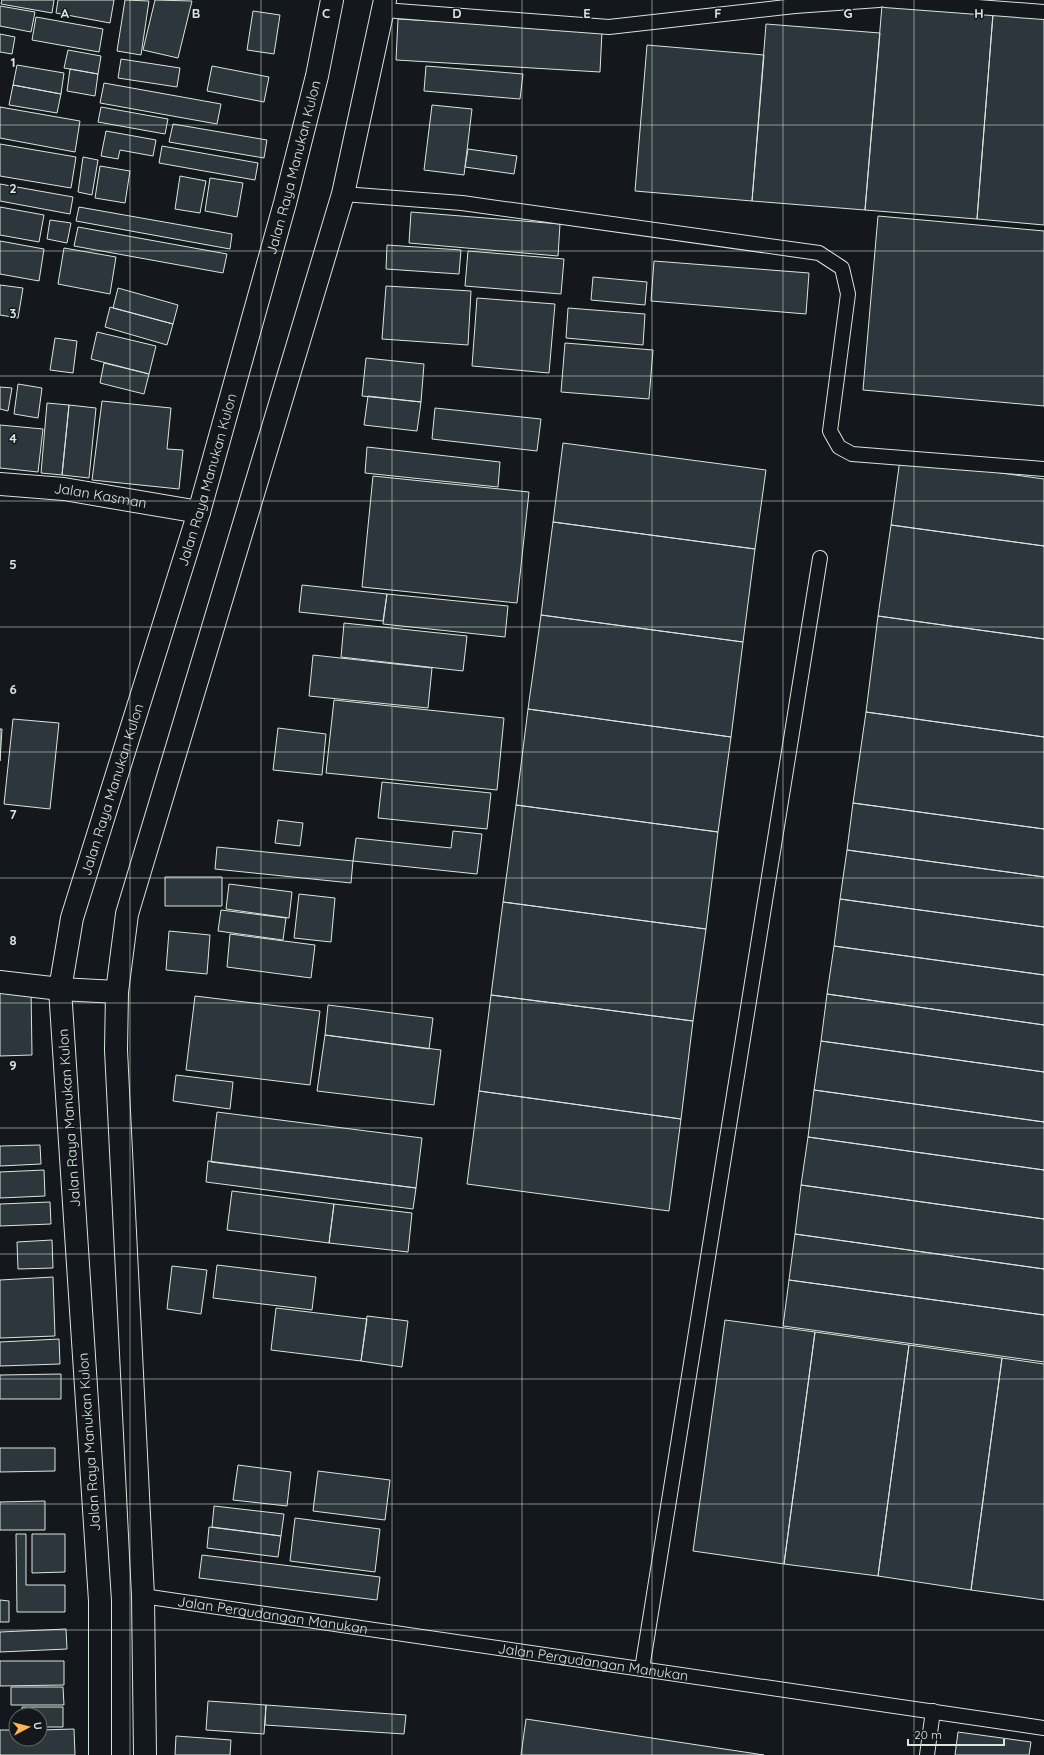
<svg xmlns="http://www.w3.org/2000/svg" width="1044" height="1755" viewBox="0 0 1044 1755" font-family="Quicksand,sans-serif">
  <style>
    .building { fill: #2c363c; stroke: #d8e6dc }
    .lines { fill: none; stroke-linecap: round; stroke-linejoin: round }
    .lane-casing { stroke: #d8e6dc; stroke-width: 16 }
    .street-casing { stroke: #d8e6dc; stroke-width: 24 }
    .secondary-casing { stroke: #d8e6dc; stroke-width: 24 }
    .lane { stroke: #14181c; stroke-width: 14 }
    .street { stroke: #14181c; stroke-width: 22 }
    .secondary { stroke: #14181c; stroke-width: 22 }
    .grid { fill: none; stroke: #d8e6dc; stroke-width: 1; stroke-opacity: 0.55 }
    .labels { text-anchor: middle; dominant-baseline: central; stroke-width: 3; stroke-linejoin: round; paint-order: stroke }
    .street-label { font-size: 14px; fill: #d8e6dc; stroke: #14181c }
    .grid-label { font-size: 13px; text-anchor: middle; font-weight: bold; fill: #d8e6dc; stroke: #14181c; stroke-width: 3; stroke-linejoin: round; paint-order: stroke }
  </style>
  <rect width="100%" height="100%" fill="#14181c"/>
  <path class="building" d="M2 0H54L52 13 1 4Z
    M58 0H114L110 23 56 13Z
    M125 0 149 1 141 55 117 51Z
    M155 0 192 1 178 58 143 50Z
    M882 5 993 14 977 219 865 210Z
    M0 6 35 12 31 32 0 26Z
    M253 11 280 15 274 54 247 50Z
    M993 14 1044 18V225L977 219Z
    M36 17 103 29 99 52 32 40Z
    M398 19 602 31 600 72 396 60Z
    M766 24 880 33 865 210 752 201Z
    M0 34 15 37 12 54 0 52Z
    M647 45 764 55 752 201 635 191Z
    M68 50 101 56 98 74 64 68Z
    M121 59 180 68 177 87 118 78Z
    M17 65 64 73 61 94 13 85Z
    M212 66 269 77 264 102 207 91Z
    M426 66 523 74 520 99 424 91Z
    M70 69 98 74 95 96 67 91Z
    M104 83 221 104 217 124 100 103Z
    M13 85 61 94 57 113 9 105Z
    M432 105 472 109 464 175 424 170Z
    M0 107 80 121 75 152 0 138Z
    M101 107 168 119 165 134 98 122Z
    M173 124 267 140 264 158 169 142Z
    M106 131 156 140 153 156 120 150 118 159 101 156Z
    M0 144 76 157 71 188 0 176Z
    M162 146 258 163 255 180 159 163Z
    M468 149 517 156 514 174 465 167Z
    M83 157 98 160 92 195 78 192Z
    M100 166 130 171 125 203 95 198Z
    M180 176 206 181 200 213 175 209Z
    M210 178 243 183 237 217 205 211Z
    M0 184 73 197 70 214 0 201Z
    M0 207 44 215 39 242 0 235Z
    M79 207 232 234 230 249 76 221Z
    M411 212 560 224 558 256 409 243Z
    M878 216 1044 231V406L863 390Z
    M50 220 71 223 67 243 47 239Z
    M78 227 227 254 223 273 74 246Z
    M0 241 44 249 39 281 0 274Z
    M387 245 461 250 459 274 386 269Z
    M64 248 116 257 110 294 58 284Z
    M468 251 564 259 561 294 465 286Z
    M654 261 809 273 806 314 651 301Z
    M593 277 647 282 645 305 591 300Z
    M0 285 23 288 18 318 0 315Z
    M386 286 471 291 468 345 382 339Z
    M118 288 178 305 173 324 113 308Z
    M477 298 555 304 549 373 472 366Z
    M110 307 173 324 167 345 105 327Z
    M568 308 645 314 643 345 566 338Z
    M97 332 156 346 149 374 91 359Z
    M55 338 77 341 73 373 50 370Z
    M565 343 653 350 649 399 561 392Z
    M366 358 424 364 421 402 362 396Z
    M104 363 149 374 144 394 100 383Z
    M18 384 42 388 38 418 14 414Z
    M0 387 12 388 8 411 0 409Z
    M368 396 421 402 417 431 364 425Z
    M102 401 171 408 167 449 183 450 179 489 92 480Z
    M47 403 69 405 62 475 41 473Z
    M69 405 96 408 89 478 62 475Z
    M435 408 541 419 537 451 432 439Z
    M0 425 43 429 38 472 0 468Z
    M563 443 766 470 755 549 553 522Z
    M367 447 500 462 498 487 365 473Z
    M900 459 1044 479V546L891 525Z
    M373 476 529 492 517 603 362 587Z
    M553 522 755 549 743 642 541 615Z
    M891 525 1044 546V639L878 616Z
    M302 585 387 594 383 621 299 612Z
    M387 594 508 606 505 637 383 624Z
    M541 615 743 642 731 737 528 709Z
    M878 616 1044 639V737L866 712Z
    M344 623 467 636 463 671 341 657Z
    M313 655 432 668 428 708 309 696Z
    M334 700 504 718 497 790 326 773Z
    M528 709 731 737 718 832 516 805Z
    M866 712 1044 737V829L853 803Z
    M13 719 59 723 50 809 4 804Z
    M278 728 326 734 322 775 273 770Z
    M0 729H2L0 761Z
    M382 782 491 793 487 829 378 818Z
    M853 803 1044 829V877L847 850Z
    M516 805 718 832 706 929 503 902Z
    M278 820 303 823 300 846 275 843Z
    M453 831 482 834 477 874 353 861 356 838 451 848Z
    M217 847 353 861 351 883 215 869Z
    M847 850 1044 877V927L840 899Z
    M165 877H222V906H165Z
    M229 884 292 892 289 918 226 909Z
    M299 894 335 898 331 942 294 938Z
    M840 899 1044 927V975L834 946Z
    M503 902 706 929 693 1021 491 995Z
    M221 910 286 918 283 940 218 931Z
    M169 931 210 935 207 974 166 970Z
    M230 934 315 945 311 978 227 967Z
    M834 946 1044 975V1025L827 994Z
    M31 989 32 1055 0 1056V990Z
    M827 994 1044 1025V1072L821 1041Z
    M491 995 693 1021 681 1119 479 1091Z
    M195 996 320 1011 310 1085 186 1070Z
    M328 1005 433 1018 429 1049 325 1035Z
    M325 1035 441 1050 434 1105 317 1091Z
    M821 1041 1044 1072V1122L814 1090Z
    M176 1075 233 1082 230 1109 173 1101Z
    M814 1090 1044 1122V1170L808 1137Z
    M479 1091 681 1119 669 1211 467 1184Z
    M217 1112 422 1138 416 1188 211 1162Z
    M808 1137 1044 1170V1219L801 1185Z
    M40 1145 41 1164 0 1166V1146Z
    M208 1161 416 1188 413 1209 206 1182Z
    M44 1170 45 1196 0 1198V1172Z
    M801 1185 1044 1219V1269L795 1234Z
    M232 1191 334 1204 329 1243 227 1230Z
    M50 1202 51 1224 0 1226V1204Z
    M334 1204 412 1213 408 1252 329 1243Z
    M795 1234 1044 1269V1315L789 1280Z
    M52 1240 53 1268 18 1269 17 1242Z
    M217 1265 316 1277 312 1310 213 1298Z
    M172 1266 207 1270 201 1314 167 1309Z
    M53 1277 55 1336 0 1338V1280Z
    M789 1280 1044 1315V1362L783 1326Z
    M276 1308 367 1319 361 1361 271 1350Z
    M367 1316 408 1321 402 1367 361 1361Z
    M725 1320 815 1332 784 1564 693 1551Z
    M815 1332 909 1345 878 1576 784 1564Z
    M59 1339 60 1364 0 1366V1342Z
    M909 1345 1002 1358 971 1590 878 1576Z
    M1002 1358 1044 1364V1600L971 1590Z
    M61 1374V1399H0V1375Z
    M0 1448H55V1471L0 1472Z
    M238 1465 291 1472 287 1506 233 1500Z
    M318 1471 390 1480 385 1520 313 1511Z
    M45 1501V1530H0V1502Z
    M214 1506 284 1514 281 1536 212 1527Z
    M295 1518 380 1529 375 1572 290 1561Z
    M209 1527 281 1536 278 1557 207 1548Z
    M16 1534H26V1585H65V1612H17Z
    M32 1534H65V1572L32 1573Z
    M202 1555 380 1577 377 1600 199 1578Z
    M0 1600 9 1601V1622H0Z
    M66 1629 67 1649 0 1652V1632Z
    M0 1661H64V1685L0 1686Z
    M11 1687H63L64 1705H11Z
    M208 1701 266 1705 264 1734 206 1730Z
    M266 1705 406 1715 404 1734 265 1725Z
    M22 1707H63V1727H40V1715H22Z
    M526 1719 764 1755H521Z
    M74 1729 75 1755H0V1730H16V1739H40V1730Z
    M958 1732 1031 1742 1029 1755H955Z
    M176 1736 231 1740 230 1755H175Z"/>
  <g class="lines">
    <defs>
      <g id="lane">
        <path d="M885 0 1044 12"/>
        <path d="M384 10 609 27 795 6 879 0"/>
        <path d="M343 194 462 203 819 253 842 268 848 294 830 431 839 447 852 454 1044 469"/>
        <path id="s1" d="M143 1596 1044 1728"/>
        <path d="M642 1669 820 558"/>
        <path d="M927 1755 933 1711"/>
      </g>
      <g id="street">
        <path id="s2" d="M0 484 64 489 199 512"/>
      </g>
      <g id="secondary">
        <path d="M0 982 60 989 117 992"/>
        <path id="s3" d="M100 1755V1601L60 989 72 918 199 512 285 203 317 76 332 0"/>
        <path d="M145 1755 143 1596 116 1050 117 992 127 914 343 194 385 0"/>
      </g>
    </defs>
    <use href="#lane" class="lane-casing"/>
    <use href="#street" class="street-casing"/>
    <use href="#secondary" class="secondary-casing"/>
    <use href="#lane" class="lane"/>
    <use href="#street" class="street"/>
    <use href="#secondary" class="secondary"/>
  </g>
  <path class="grid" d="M130 0V1755M261 0V1755M392 0V1755M522 0V1755M652 0V1755M783 0V1755M914 0V1755M0 125H1044M0 251H1044M0 376H1044M0 501H1044M0 627H1044M0 752H1044M0 878H1044M0 1003H1044M0 1128H1044M0 1254H1044M0 1379H1044M0 1504H1044M0 1630H1044"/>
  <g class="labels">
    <g class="street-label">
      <text stroke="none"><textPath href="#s3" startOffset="1622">Jalan Raya Manukan Kulon</textPath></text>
      <text stroke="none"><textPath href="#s3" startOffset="1298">Jalan Raya Manukan Kulon</textPath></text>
      <text stroke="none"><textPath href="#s2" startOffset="101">Jalan Kasman</textPath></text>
      <text stroke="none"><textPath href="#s3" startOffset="974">Jalan Raya Manukan Kulon</textPath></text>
      <text transform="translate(69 1118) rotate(-94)">Jalan Raya Manukan Kulon</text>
      <text transform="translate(89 1442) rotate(-94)">Jalan Raya Manukan Kulon</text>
      <text stroke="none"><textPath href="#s1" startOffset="131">Jalan Pergudangan Manukan</textPath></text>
      <text stroke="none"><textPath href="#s1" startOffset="455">Jalan Pergudangan Manukan</textPath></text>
    </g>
  </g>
  <g class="grid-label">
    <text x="65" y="18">A</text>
    <text x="196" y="18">B</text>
    <text x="326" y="18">C</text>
    <text x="457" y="18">D</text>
    <text x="587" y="18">E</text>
    <text x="718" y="18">F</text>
    <text x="848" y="18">G</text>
    <text x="979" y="18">H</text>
    <text x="13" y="67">1</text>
    <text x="13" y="193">2</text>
    <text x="13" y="318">3</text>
    <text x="13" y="443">4</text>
    <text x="13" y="569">5</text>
    <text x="13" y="694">6</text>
    <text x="13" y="819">7</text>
    <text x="13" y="945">8</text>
    <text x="13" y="1070">9</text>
  </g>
  <g transform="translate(28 1727) rotate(83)"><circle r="19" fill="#14181c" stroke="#626a69"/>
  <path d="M0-3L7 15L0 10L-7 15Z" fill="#ffb74d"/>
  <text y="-6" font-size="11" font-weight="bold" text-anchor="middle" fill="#d8e6dc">U</text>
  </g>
  <path d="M908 1739v6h96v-6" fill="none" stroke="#d8e6dc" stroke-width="2"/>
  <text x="914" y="1739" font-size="12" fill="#d8e6dc" stroke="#14181c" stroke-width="3" paint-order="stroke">20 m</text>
</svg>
